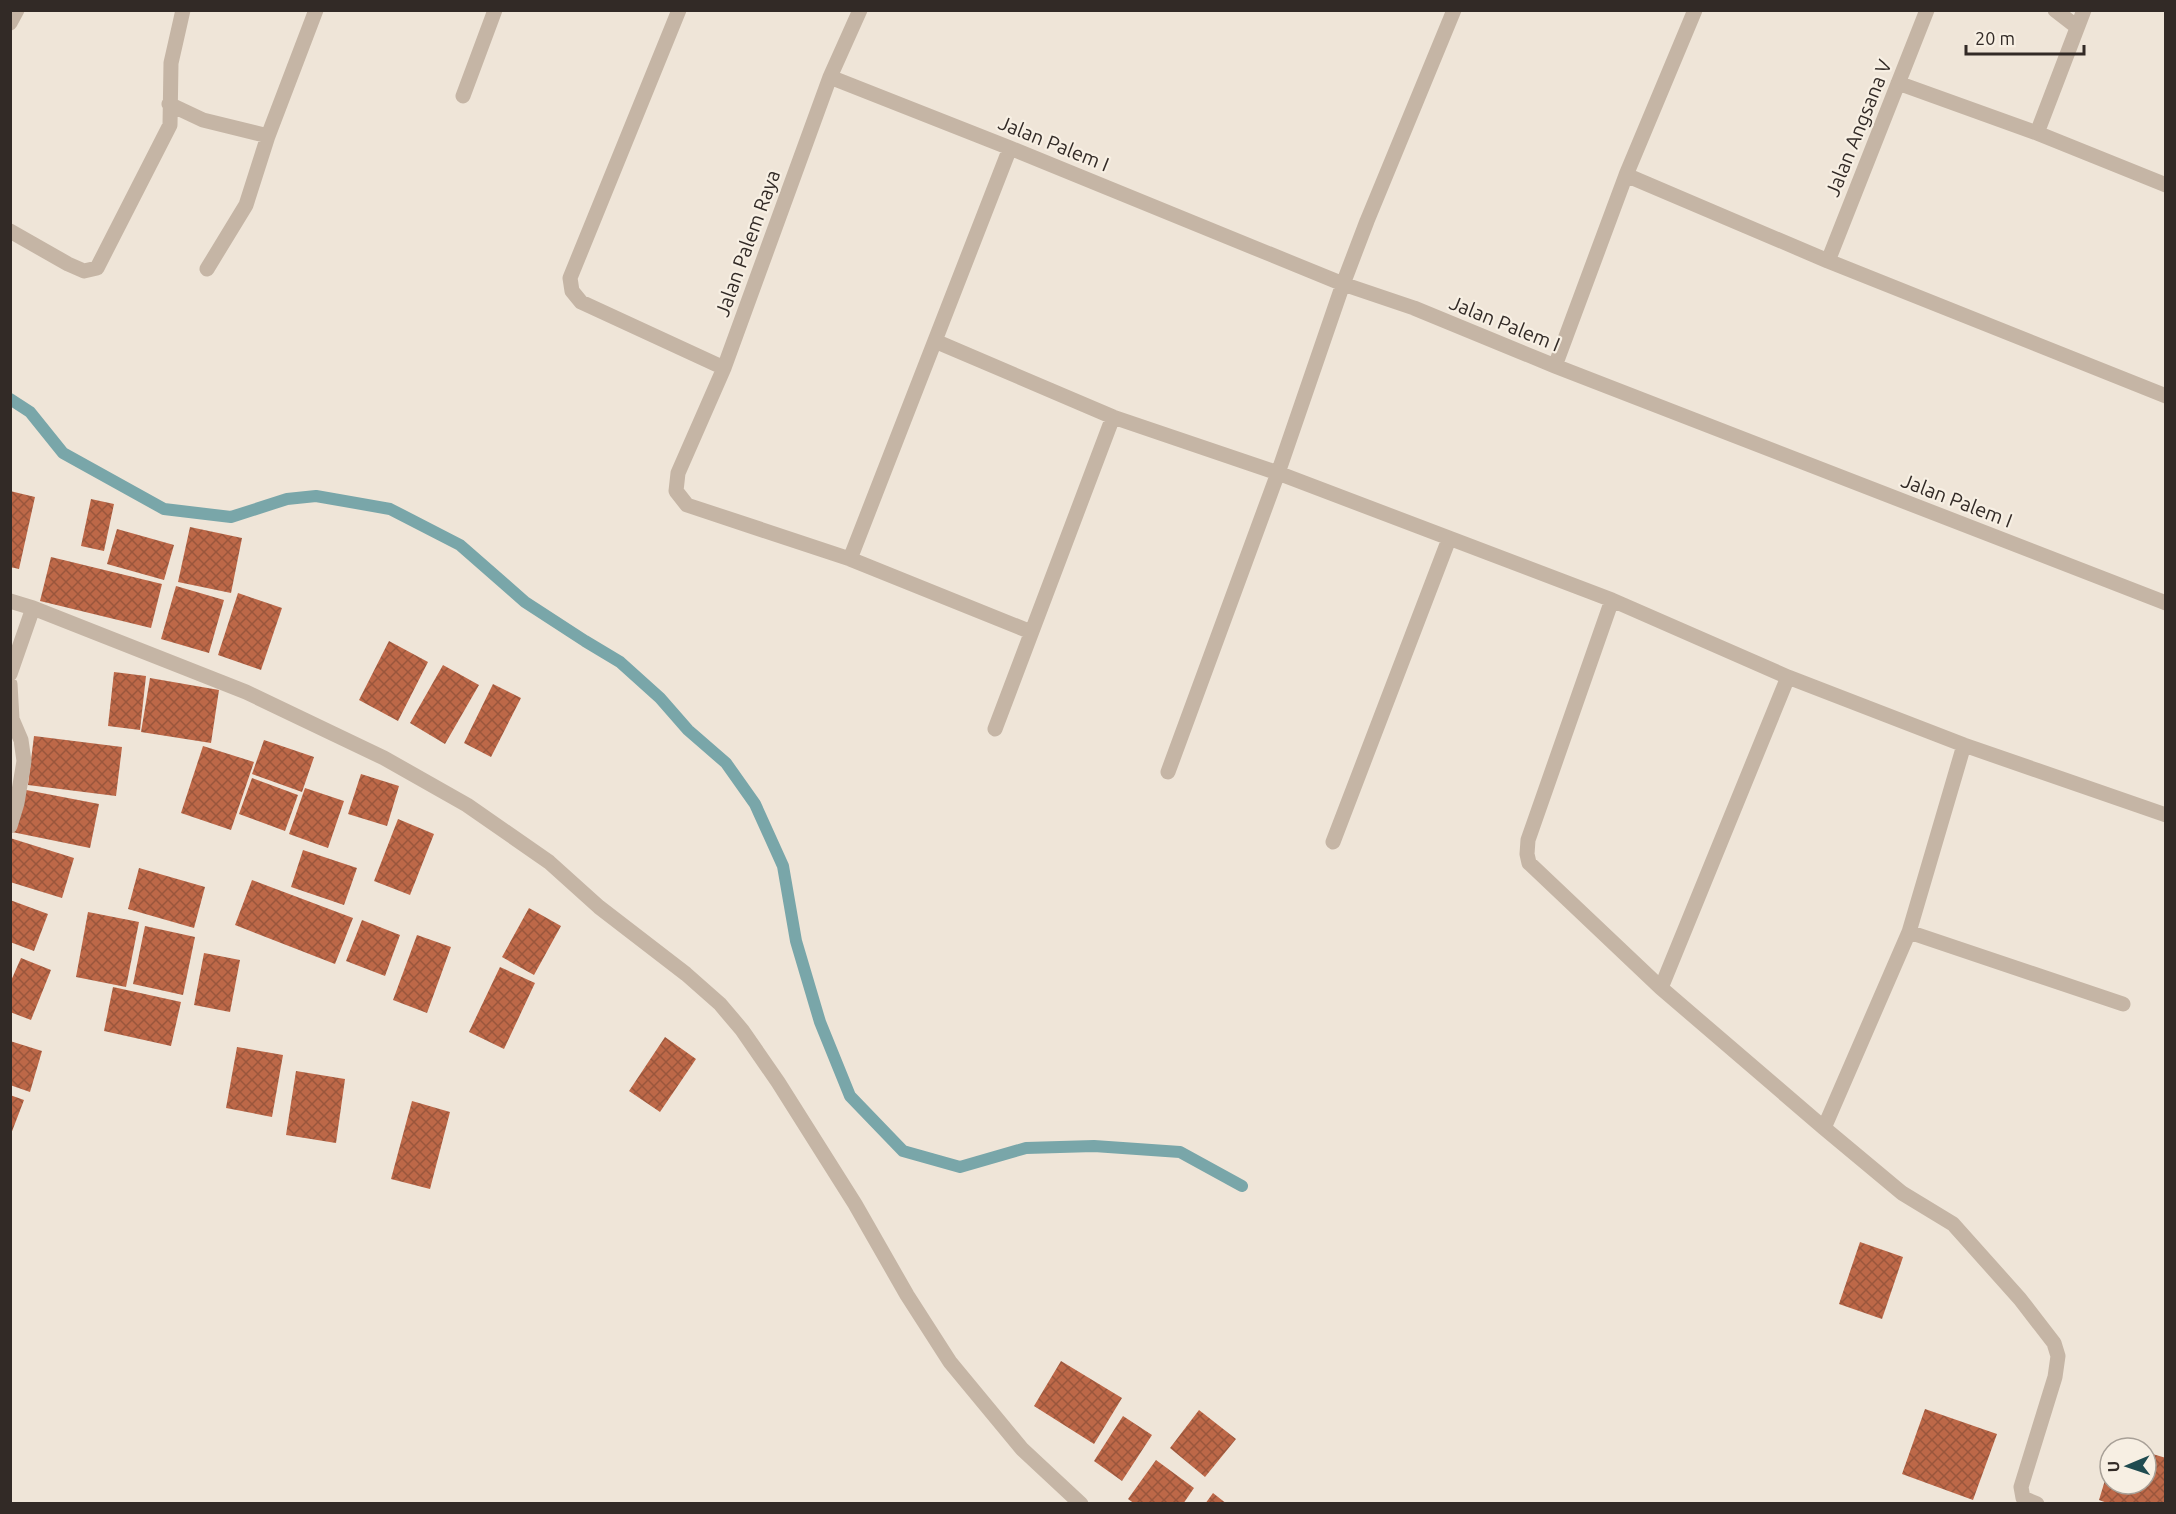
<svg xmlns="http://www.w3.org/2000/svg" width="2176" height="1514" viewBox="0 0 2176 1514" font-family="Ubuntu,sans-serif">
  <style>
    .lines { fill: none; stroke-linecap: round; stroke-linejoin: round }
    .stream { stroke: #79a6a9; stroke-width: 12 }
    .building { fill: url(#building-cross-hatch) }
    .minor { stroke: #c5b5a5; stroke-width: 15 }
    .labels { text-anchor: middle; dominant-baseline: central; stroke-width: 4.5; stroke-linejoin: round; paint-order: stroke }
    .street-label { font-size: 20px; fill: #322a26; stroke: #f7efe3 }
  </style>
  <defs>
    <pattern id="building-cross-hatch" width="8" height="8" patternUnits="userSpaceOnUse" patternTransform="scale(1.5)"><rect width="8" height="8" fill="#bd6848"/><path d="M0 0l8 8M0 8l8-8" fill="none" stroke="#9a563c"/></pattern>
  </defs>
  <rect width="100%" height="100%" fill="#efe5d8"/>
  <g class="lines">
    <path class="stream" d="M10 399 30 412 63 453 164 509 231 517 287 499 316 496 390 509 460 545 525 602 585 641 620 662 660 698 688 730 726 763 755 804 783 866 796 941 820 1022 850 1096 903 1151 960 1167 1026 1148 1094 1146 1180 1152 1242 1186"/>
  </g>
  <path class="building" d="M10 491 35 497 19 569 10 567Z
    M91 499 114 504 104 551 81 546Z
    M190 527 242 538 231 593 178 582Z
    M117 529 174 545 164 580 107 564Z
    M51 557 162 584 151 628 40 601Z
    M176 586 224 600 209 653 161 639Z
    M238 593 282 608 261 670 218 655Z
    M389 641 428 662 398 721 359 700Z
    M443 665 479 685 445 744 410 723Z
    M114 672 146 676 140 730 108 726Z
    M150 678 219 690 211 743 141 732Z
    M493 684 521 698 491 757 464 743Z
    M34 736 122 747 116 796 28 785Z
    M264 740 314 757 302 792 252 774Z
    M203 746 254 762 231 830 181 813Z
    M361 774 399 786 387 826 348 814Z
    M252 778 298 795 285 831 239 814Z
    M305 788 344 801 328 848 289 834Z
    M21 789 99 804 90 848 12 832Z
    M398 819 434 834 410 895 374 881Z
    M10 838 74 858 62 898 10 882Z
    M303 850 357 868 344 905 291 887Z
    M139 868 205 887 194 928 128 909Z
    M252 880 353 918 335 964 235 925Z
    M10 900 48 914 34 951 10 942Z
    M529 908 561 926 534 975 502 957Z
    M88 912 139 922 126 987 76 977Z
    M362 920 400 935 385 976 346 961Z
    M145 926 195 937 183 995 133 984Z
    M417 935 451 947 427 1013 393 1000Z
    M204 953 240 960 230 1012 194 1005Z
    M21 958 51 970 31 1020 10 1012V983Z
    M500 967 535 983 504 1049 469 1032Z
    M113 987 181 1002 171 1046 104 1031Z
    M665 1037 696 1059 660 1112 629 1091Z
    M10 1041 42 1051 30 1092 10 1085Z
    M237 1047 283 1055 272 1117 226 1108Z
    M296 1071 345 1079 336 1143 286 1135Z
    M10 1095 24 1100 11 1134H10Z
    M412 1101 450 1112 430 1189 391 1179Z
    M1860 1242 1903 1257 1882 1319 1839 1304Z
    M1061 1361 1122 1398 1094 1444 1034 1406Z
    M1925 1409 1997 1434 1973 1500 1902 1474Z
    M1199 1410 1236 1439 1205 1477 1170 1448Z
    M1123 1416 1152 1435 1122 1481 1094 1461Z
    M2146 1452 2166 1458V1504H2110L2099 1500 2109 1467 2110 1484H2146Z
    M1156 1460 1194 1488 1183 1504H1135L1128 1499Z
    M1213 1493 1227 1504H1205Z"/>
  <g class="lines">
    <path class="minor" d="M679 10 570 278 572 291 581 302 724 368
      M860 10 830 77 724 368 678 473 676 491 687 505 850 559 1031 632
      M2055 10 2077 27
      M10 23 17 10
      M830 77 1010 148 1343 284 1414 308 1555 366 2166 603
      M1898 83 2037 133 2084 10
      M463 96 495 10
      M169 104 203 120 268 136 316 10
      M2037 133 2166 185
      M1626 175 1828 261 2166 396
      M10 231 68 264 84 271 97 268 170 125 171 63 183 10
      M1828 261 1927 10
      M207 269 246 205 268 136
      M935 341 1113 417 1278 473 1612 600 1788 677 1964 745 2166 815
      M1555 366 1626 175 1695 10
      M850 559 1010 148
      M1612 600 1528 840 1527 854 1529 863 1661 988 1824 1128 1902 1193 1953 1224 2020 1299 2054 1343 2058 1356 2055 1377 2021 1487 2023 1498 2037 1504
      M10 601 33 608 246 692 384 758 467 805 549 862 599 907 686 974 720 1004 742 1030 778 1082 855 1204 907 1295 950 1362 1022 1449 1081 1504
      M10 674 33 608
      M10 684 12 719 21 740 24 761 17 803 10 826
      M995 729 1113 417
      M1168 772 1278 473 1343 284 1367 221 1454 10
      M1333 842 1449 539
      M1909 932 2123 1004
      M1661 988 1788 677
      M1824 1128 1909 932 1964 745"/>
  </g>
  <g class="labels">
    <g class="street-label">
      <text transform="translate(1858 128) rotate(-68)">Jalan Angsana V</text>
      <text transform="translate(1054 143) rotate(22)">Jalan Palem I</text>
      <text transform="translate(747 243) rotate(-70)">Jalan Palem Raya</text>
      <text transform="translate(1505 323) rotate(22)">Jalan Palem I</text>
      <text transform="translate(1957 500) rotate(21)">Jalan Palem I</text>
    </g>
  </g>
  <rect width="2176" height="1514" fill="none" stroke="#322a26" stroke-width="24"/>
  <g transform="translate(2128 1466) rotate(268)"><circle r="28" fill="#f7efe3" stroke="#a8a097" stroke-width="1.5"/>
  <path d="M0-4.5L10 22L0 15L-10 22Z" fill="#1f4b50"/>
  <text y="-9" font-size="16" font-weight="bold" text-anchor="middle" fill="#322a26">U</text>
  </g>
  <path d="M1966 45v9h118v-9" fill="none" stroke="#322a26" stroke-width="3"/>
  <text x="1975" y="45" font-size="18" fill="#322a26" stroke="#f7efe3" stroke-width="4.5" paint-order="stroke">20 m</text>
</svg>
